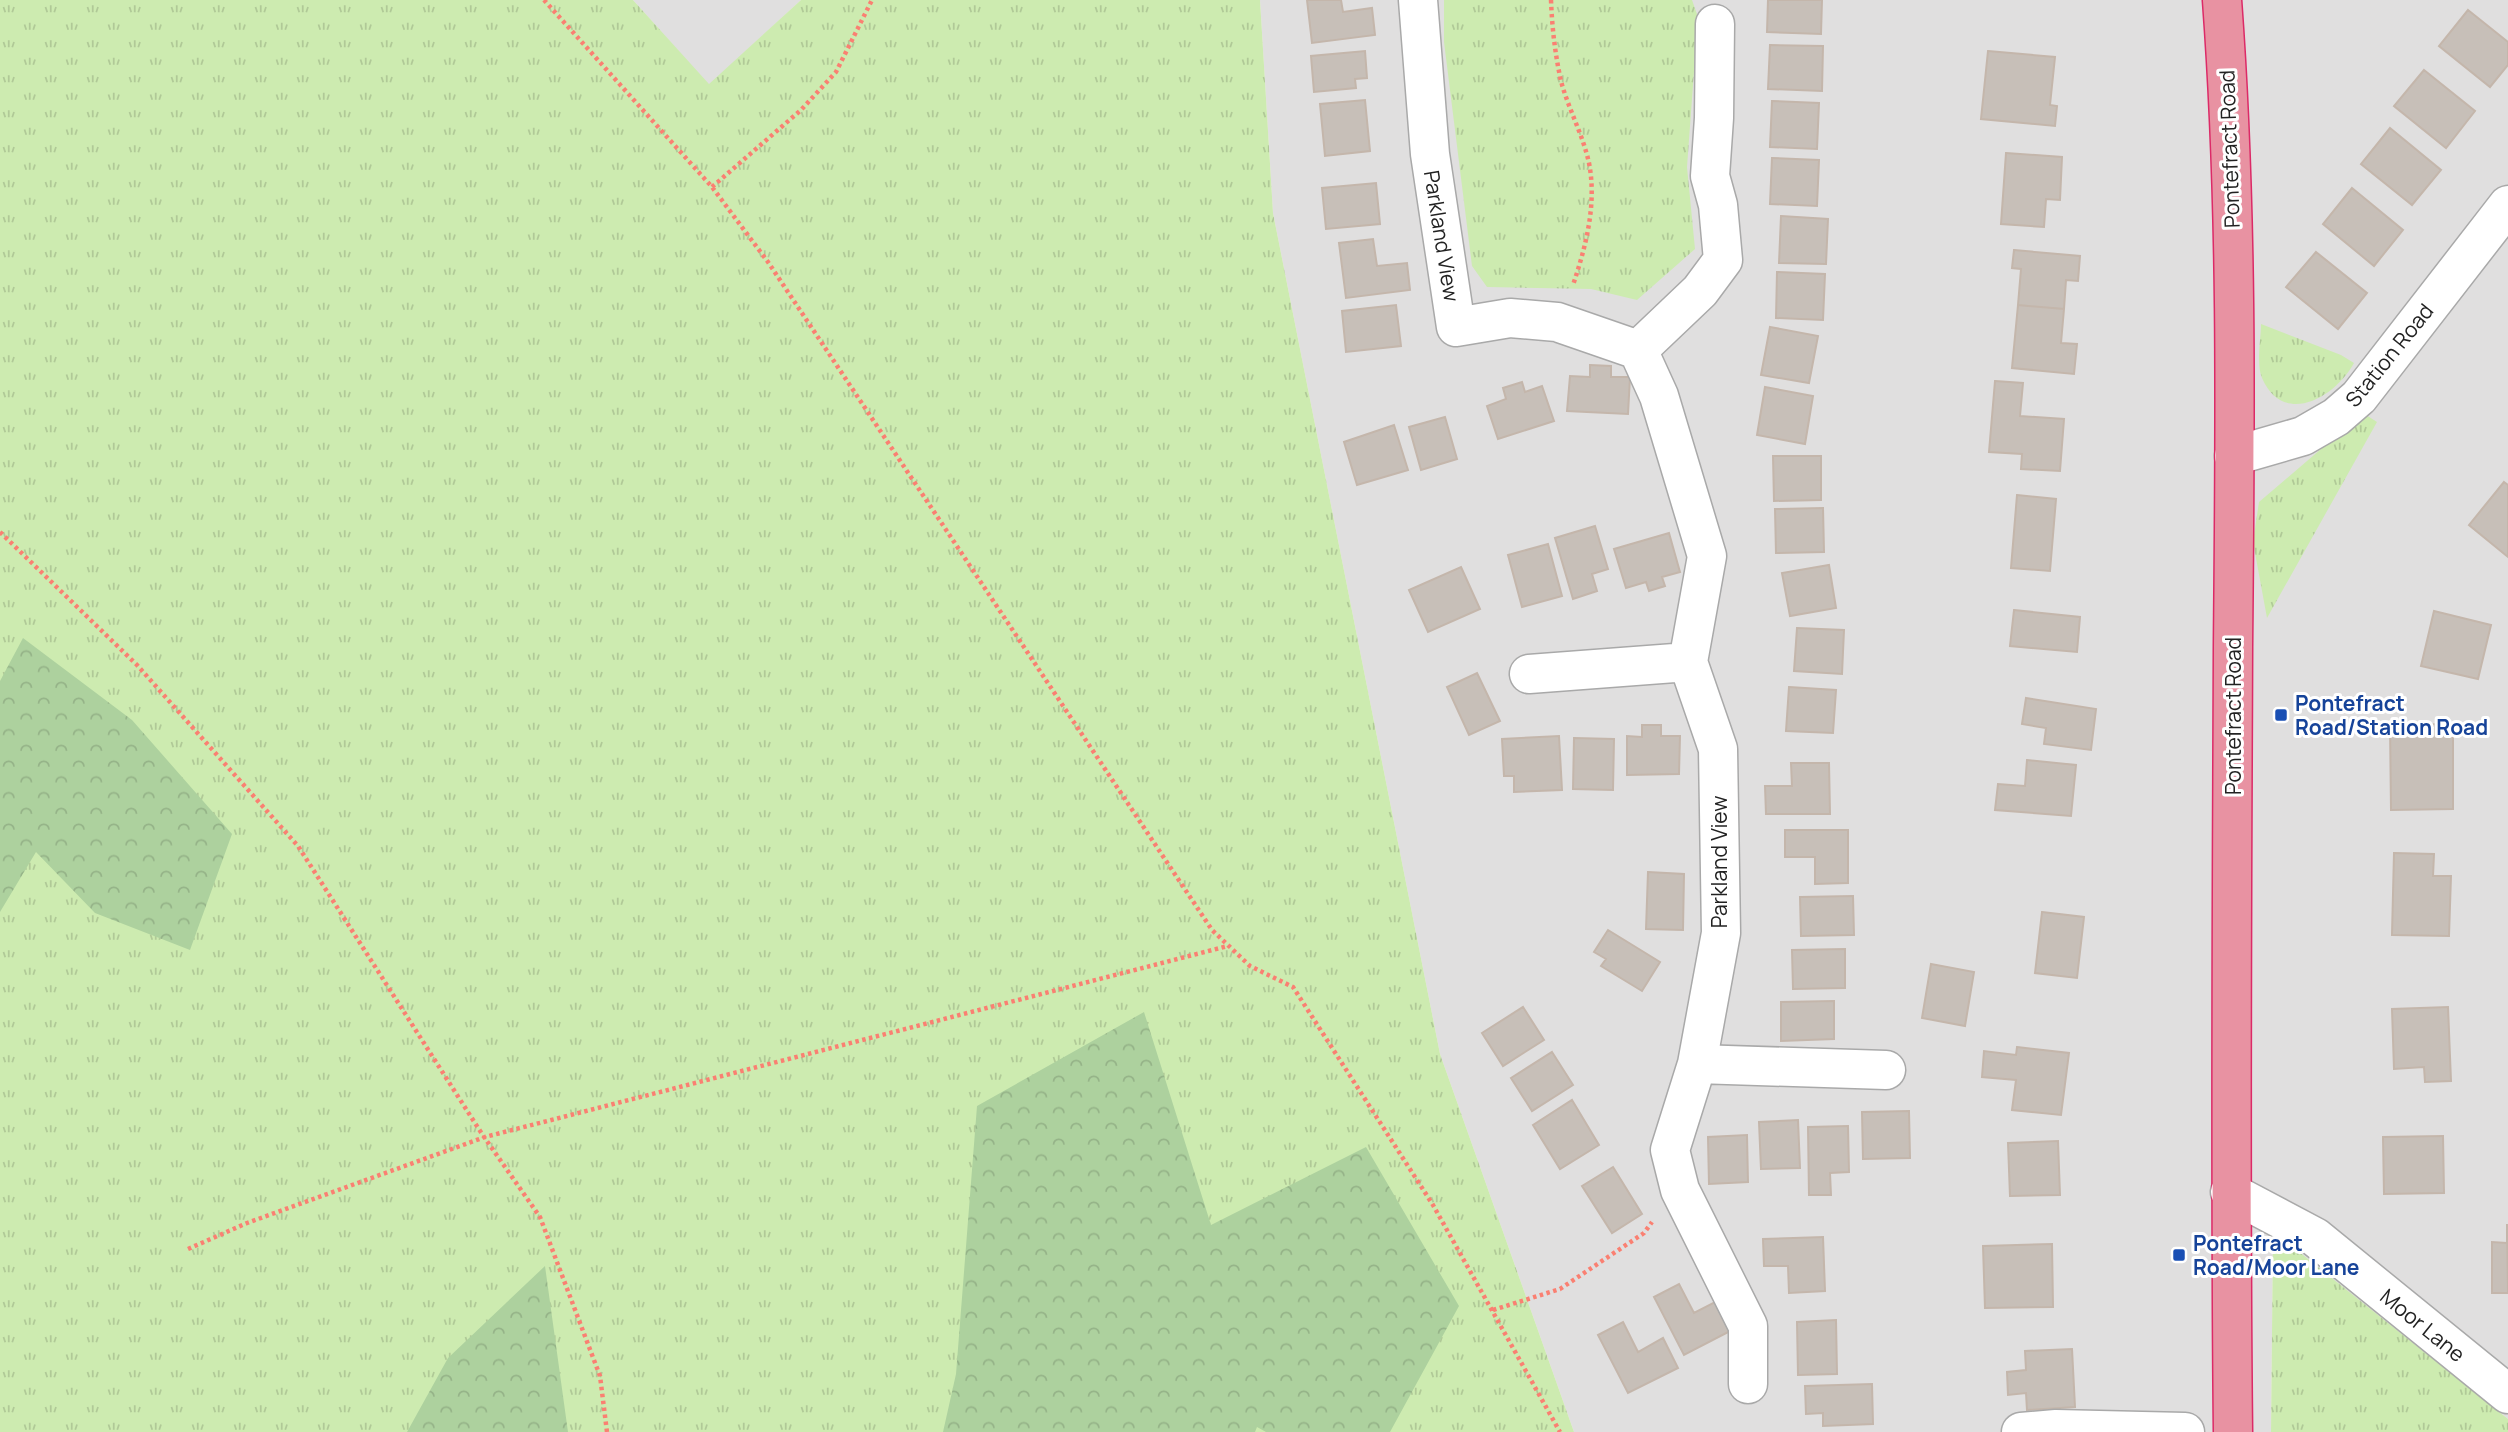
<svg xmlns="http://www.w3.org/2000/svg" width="2508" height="1432" viewBox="0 0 2508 1432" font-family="Manrope,sans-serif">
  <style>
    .residential { fill: #e0dfdf }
    .grass { fill: url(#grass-tufts) }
    .forest { fill: url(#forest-crowns) }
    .building { fill: #c7bfb8; stroke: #c4b6ab; stroke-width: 2 }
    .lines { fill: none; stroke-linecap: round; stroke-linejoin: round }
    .minor-casing { stroke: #a9a9a9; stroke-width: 41 }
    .highway-casing { stroke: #dc2a67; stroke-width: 41 }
    .path { stroke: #fa8072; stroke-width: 4.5; stroke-dasharray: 3.5 3.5; stroke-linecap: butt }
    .minor { stroke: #fff; stroke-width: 38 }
    .highway { stroke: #e892a2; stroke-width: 38 }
    .transit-dot { fill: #1a4fb4; stroke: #fff; stroke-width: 2.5 }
    .labels { text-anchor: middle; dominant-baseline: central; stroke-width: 6; stroke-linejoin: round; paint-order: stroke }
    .street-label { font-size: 21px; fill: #222; stroke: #fff }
    .transit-label { font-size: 21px; font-weight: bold; fill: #164399; stroke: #fff; text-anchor: start }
  </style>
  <defs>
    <pattern id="grass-tufts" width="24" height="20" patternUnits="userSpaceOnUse" patternTransform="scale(1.75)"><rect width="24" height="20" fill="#cdebb0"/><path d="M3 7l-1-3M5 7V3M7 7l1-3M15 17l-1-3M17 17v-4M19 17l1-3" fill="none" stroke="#b0c997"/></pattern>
    <pattern id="forest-crowns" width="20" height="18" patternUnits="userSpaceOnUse" patternTransform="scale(1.75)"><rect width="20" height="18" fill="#add19e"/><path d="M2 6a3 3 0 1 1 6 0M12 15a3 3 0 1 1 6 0" fill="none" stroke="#95b388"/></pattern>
  </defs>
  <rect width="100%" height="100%" fill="#f2efe9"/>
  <path class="residential" d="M633 0H801L709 85Z
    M1260 0H2508V1419L2273 1232 2271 1432H1574L1440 1054 1273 213Z"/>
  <path class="grass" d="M0 0H633L709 84 801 0H1260L1273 213 1440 1054 1574 1432H0Z
    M1444 0H1692L1698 17 1687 167 1695 249 1637 300 1591 289 1487 287 1472 266 1444 42Z
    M2261 324 2341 355 2354 363C2335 398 2283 427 2262 378 2256 364 2261 339 2261 324Z
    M2363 413 2377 422 2267 618 2253 542 2259 502Z
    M2273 1231 2508 1419V1432H2271Z"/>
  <path class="forest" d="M23 638 132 720 232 834 190 950 95 913 36 852 0 912V681Z
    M1144 1012 1211 1225 1366 1147 1459 1306 1390 1432H1266L1257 1427 1255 1432H943L956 1374 977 1106Z
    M545 1266 568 1432H407L448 1358Z"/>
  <path class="building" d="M1307 0H1341L1343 12 1372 8 1375 35 1312 43Z
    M1768 0H1822L1821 34 1767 32Z
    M2468 10 2508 42V65L2490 87 2439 46Z
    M1770 45 1823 46 1822 91 1768 89Z
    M1365 51 1367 78 1355 79 1356 88 1314 92 1311 56Z
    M1988 51 2055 57 2050 105 2057 106 2055 126 1981 119Z
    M2424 70 2475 111 2446 148 2394 106Z
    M1365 100 1370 151 1325 156 1320 104Z
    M1772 101 1819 103 1817 149 1770 147Z
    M2390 128 2441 170 2412 205 2361 164Z
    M2006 153 2062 157 2060 200 2046 199 2044 227 2001 224Z
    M1772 158 1819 160 1817 206 1770 204Z
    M1376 183 1380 224 1326 229 1322 188Z
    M2352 188 2403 230 2374 266 2323 224Z
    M1781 216 1828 219 1826 264 1779 263Z
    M1373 239 1377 266 1407 263 1410 290 1346 298 1339 243Z
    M2014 250 2080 256 2078 281 2066 280 2064 309 2018 305 2021 269 2012 268Z
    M2316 252 2367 293 2338 329 2286 287Z
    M1777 272 1825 274 1823 320 1776 318Z
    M1396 305 1401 346 1346 352 1342 311Z
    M2018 305 2064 309 2061 343 2077 344 2074 374 2012 368Z
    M1770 327 1818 336 1809 383 1761 375Z
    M1590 365 1611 366V377H1630L1628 414 1567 411 1570 376 1590 377Z
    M1995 381 2023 383 2020 416 2064 419 2060 471 2021 469 2022 454 1989 452Z
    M1522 382 1525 392 1542 386 1554 421 1498 439 1487 406 1506 399 1503 388Z
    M1765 387 1813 396 1805 444 1757 435Z
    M1445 417 1457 459 1421 470 1409 427Z
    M1394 425 1408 470 1357 485 1344 442Z
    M1773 456H1821V500L1774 501Z
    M2504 482 2508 485V557L2469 525Z
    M2017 495 2056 499 2050 571 2011 568Z
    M1823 508 1824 552 1776 553 1775 509Z
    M1595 526 1608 569 1592 574 1597 591 1573 599 1555 538Z
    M1669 533 1680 572 1662 577 1665 586 1649 591 1646 582 1626 588 1614 549Z
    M1548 544 1562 596 1522 607 1508 555Z
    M1829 565 1836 608 1790 616 1782 573Z
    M1461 567 1480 609 1428 632 1409 590Z
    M2014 610 2080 617 2077 652 2010 646Z
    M2434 611 2491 625 2478 679 2421 666Z
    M1797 628 1844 630 1842 674 1794 671Z
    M1477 673 1500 721 1469 735 1447 687Z
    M1789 687 1836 690 1833 733 1786 731Z
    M2026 698 2096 709 2091 750 2044 744 2046 728 2022 724Z
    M2453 724V809L2391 810 2390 725Z
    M1642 725H1661V736H1680L1679 774 1627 775V736L1642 737Z
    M1559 736 1562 790 1514 792V776H1504L1502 739Z
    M1574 738 1614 739 1613 790 1573 789Z
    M2027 760 2076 765 2071 816 1995 810 1998 784 2025 786Z
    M1791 763H1829L1830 814H1766L1765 786H1792Z
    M1785 830H1848V883L1815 884V857H1785Z
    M2394 853 2434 854 2433 876H2451L2449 936 2392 935Z
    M1648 872 1684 874 1683 930 1646 929Z
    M1853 896 1854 935 1801 936 1800 897Z
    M2042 912 2084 917 2077 978 2035 973Z
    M1608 930 1660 962 1642 991 1601 966 1606 959 1594 952Z
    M1845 949V988L1793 989 1792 950Z
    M1931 964 1974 972 1965 1026 1922 1018Z
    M1834 1001V1039L1781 1041V1002Z
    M1523 1007 1544 1040 1503 1066 1482 1033Z
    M2448 1007 2451 1081 2425 1082 2424 1067 2394 1069 2392 1009Z
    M2017 1047 2069 1053 2061 1115 2012 1110 2016 1080 1982 1077 1984 1051 2016 1055Z
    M1552 1052 1573 1085 1532 1111 1511 1078Z
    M1572 1100 1599 1145 1560 1169 1533 1125Z
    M1909 1111 1910 1158 1863 1159 1862 1112Z
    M1798 1120 1800 1168 1761 1169 1759 1122Z
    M1848 1126 1849 1172 1830 1173 1831 1195H1809L1808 1127Z
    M1747 1135 1748 1182 1709 1184 1708 1137Z
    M2443 1136 2444 1193 2384 1194 2383 1137Z
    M2058 1141 2060 1195 2010 1196 2008 1143Z
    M1613 1167 1642 1214 1612 1233 1582 1186Z
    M2507 1224 2508 1293H2492V1242L2507 1243Z
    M1823 1237 1825 1291 1789 1293 1788 1266H1764L1763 1239Z
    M2052 1244 2053 1307 1985 1308 1983 1246Z
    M1679 1284 1694 1313 1719 1300 1734 1329 1684 1355 1654 1297Z
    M1836 1320 1837 1374 1798 1375 1797 1322Z
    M1623 1322 1638 1352 1663 1338 1678 1368 1628 1393 1598 1335Z
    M2072 1349 2075 1407 2027 1410 2026 1393 2008 1395 2007 1372 2026 1370 2025 1351Z
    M1872 1384 1873 1424 1823 1426V1413L1806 1414 1805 1386Z"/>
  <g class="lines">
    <defs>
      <path id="minor" d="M1418 0 1430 154 1456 327 1510 318 1557 322 1638 350 1659 396 1707 556 1688 662 1718 749 1721 933 1697 1064 1670 1150 1680 1190 1748 1326V1384
        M1638 350 1700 291 1723 260 1718 205 1710 176 1714 118 1715 24
        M2234 456 2303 436 2336 417 2359 397 2508 205
        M1529 674 1688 662
        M1697 1064 1886 1070
        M2230 1192 2315 1237 2508 1394
        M2021 1432 2056 1429 2185 1432"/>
      <path id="highway" d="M2222 0C2238 215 2235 432 2233 647 2232 909 2230 1170 2233 1432"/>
    </defs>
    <use href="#minor" class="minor-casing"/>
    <use href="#highway" class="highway-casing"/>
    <path class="path" d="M544 0 712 187 768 262 1212 930 1250 966 1293 987 1433 1205 1560 1432
      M1551 0C1552 27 1555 54 1561 81 1568 108 1583 135 1589 163 1597 204 1586 246 1573 285
      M712 187 801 110 836 72 872 0
      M0 532 137 665 298 846 482 1134 540 1217 600 1376 607 1432
      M188 1249 247 1223 485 1137 1228 946
      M1493 1310 1560 1289 1644 1233 1652 1222"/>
    <use href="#minor" class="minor"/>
    <use href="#highway" class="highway"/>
  </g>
  <g class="transit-dot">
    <rect x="2274" y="708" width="14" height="14" rx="3.5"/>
    <rect x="2172" y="1248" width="14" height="14" rx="3.5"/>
  </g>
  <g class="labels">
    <g class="street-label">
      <text transform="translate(2229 149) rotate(-92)">Pontefract Road</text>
      <text transform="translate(1442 236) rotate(81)">Parkland View</text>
      <text transform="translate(2389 355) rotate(-51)">Station Road</text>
      <text transform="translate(2233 716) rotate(-90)">Pontefract Road</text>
      <text transform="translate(1719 862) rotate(-90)">Parkland View</text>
      <text transform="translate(2423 1325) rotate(39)">Moor Lane</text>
    </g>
    <g class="transit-label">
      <text x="2295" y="703">Pontefract<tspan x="2295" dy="24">Road/Station Road</tspan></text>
      <text x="2193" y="1243">Pontefract<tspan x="2193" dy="24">Road/Moor Lane</tspan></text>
    </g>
  </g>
</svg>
